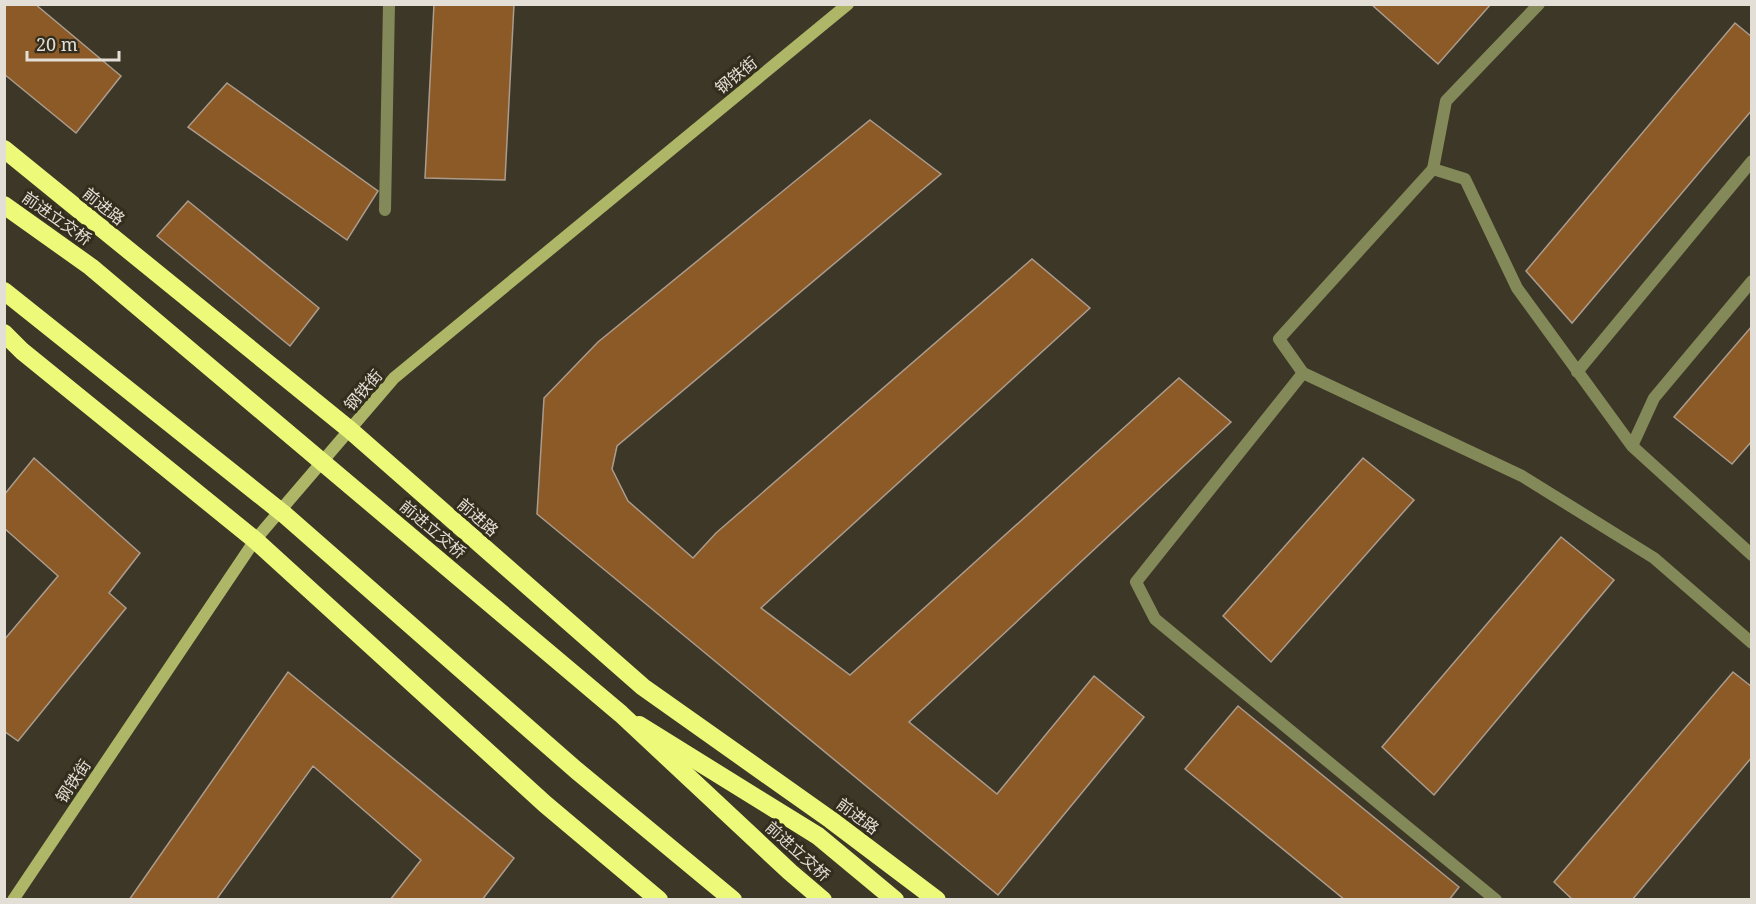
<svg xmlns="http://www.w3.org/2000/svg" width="1756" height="904" viewBox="0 0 1756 904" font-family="'Noto Serif','Noto Sans SC',serif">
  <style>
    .building { fill: #8b5a26; stroke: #ac9c8e; stroke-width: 1.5 }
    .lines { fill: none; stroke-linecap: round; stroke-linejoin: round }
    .lane { stroke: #838958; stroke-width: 12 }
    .street { stroke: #838958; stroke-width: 12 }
    .secondary { stroke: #aeb767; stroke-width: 12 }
    .highway { stroke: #edfa79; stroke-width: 18 }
    .highway-bridge { stroke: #edfa79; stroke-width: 18 }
    .labels { text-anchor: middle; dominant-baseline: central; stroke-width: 6; stroke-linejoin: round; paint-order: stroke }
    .street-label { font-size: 16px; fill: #e3dfd6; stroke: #332d1d }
  </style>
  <rect width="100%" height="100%" fill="#3d3727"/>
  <path class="building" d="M4 4H35L121 76 76 133 4 74Z
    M434 4H514L505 180 425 178Z
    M1371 4H1491L1438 64Z
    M1735 23 1752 37V110L1572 323 1526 271Z
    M227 83 378 191 347 240 188 127Z
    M870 120 941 174 617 446 612 469 628 501 693 558 716 533 1032 259 1090 308 761 608 850 675 1179 378 1231 422 909 722 997 794 1094 676 1144 717 998 895 537 514 544 398 598 342Z
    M188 201 319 308 290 346 157 236Z
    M1752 326V441L1732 464 1674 417Z
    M34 458 140 553 109 593 126 608 18 741 4 731V640L58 576 4 528V495Z
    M1363 458 1414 500 1271 662 1223 616Z
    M1561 537 1614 580 1434 795 1382 747Z
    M288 672 514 858 482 900H390L421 860 313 766 216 900H129Z
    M1733 672 1752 687V757L1632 900H1573L1554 882Z
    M1238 706 1459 887 1449 900H1345L1185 769Z"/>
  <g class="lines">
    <path class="lane" d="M1433 169 1446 101 1539 4
      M385 210 389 4
      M1303 373 1136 582 1155 619 1496 900"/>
    <path class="street" d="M1577 372 1752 161
      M1632 446 1654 398 1752 281
      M1752 555 1632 446 1517 288 1465 179 1433 169 1279 339 1303 373 1522 476 1654 558 1752 643"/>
    <path class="secondary" d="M13 900 255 540 394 378 848 4"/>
    <path class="highway" d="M4 149 350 430 643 687 831 820 937 900
      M4 333 22 351 255 540 545 804 659 900
      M639 725 818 836 895 900"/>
    <path class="highway-bridge" d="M4 205 91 267 621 714 790 872 823 900
      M4 291 285 515 576 770 733 900"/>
  </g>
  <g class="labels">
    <g class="street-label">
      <text transform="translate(736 75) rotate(-39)">钢铁街</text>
      <text transform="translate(104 206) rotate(39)">前进路</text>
      <text transform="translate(57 218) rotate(35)">前进立交桥</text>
      <text transform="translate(363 390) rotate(-49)">钢铁街</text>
      <text transform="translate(478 517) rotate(41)">前进路</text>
      <text transform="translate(433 529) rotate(40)">前进立交桥</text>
      <text transform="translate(73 781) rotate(-56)">钢铁街</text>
      <text transform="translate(858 816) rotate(37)">前进路</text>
      <text transform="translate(798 851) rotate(42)">前进立交桥</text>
    </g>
  </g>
  <rect width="1756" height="904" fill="none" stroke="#e3dfd6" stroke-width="12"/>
  <path d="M27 51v9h92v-9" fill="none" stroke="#e3dfd6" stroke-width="3"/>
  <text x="36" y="51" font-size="18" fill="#e3dfd6" stroke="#332d1d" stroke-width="4.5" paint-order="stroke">20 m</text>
</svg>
